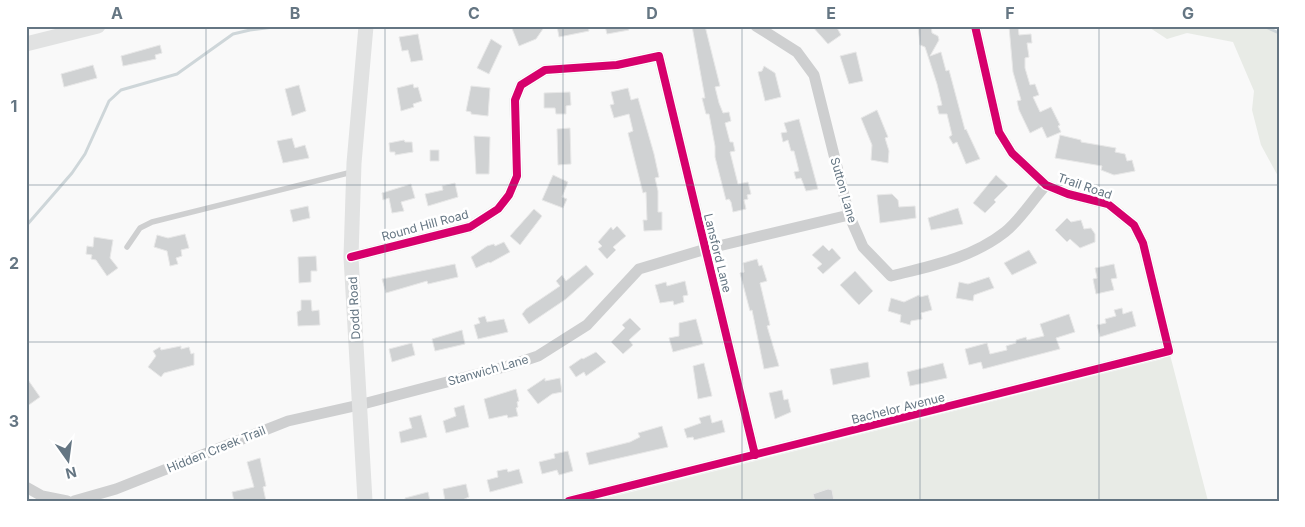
<svg xmlns="http://www.w3.org/2000/svg" width="1305" height="527" viewBox="0 0 1305 527" font-family="Inter,sans-serif">
  <style>
    .green { fill: #e8ebe6 }
    .lines { fill: none; stroke-linecap: round; stroke-linejoin: round }
    .stream { stroke: #ced6d9; stroke-width: 3 }
    .building { fill: #d0d2d3; stroke: #e8e8e8 }
    .lane { stroke: #cecfd0; stroke-width: 5.5 }
    .street { stroke: #cecfd0; stroke-width: 11 }
    .secondary { stroke: #e1e2e2; stroke-width: 15 }
    .cycleway-casing { stroke: #fff; stroke-width: 11 }
    .cycleway { stroke: #d6006c; stroke-width: 8 }
    .grid { fill: none; stroke: #657683; stroke-width: 1; stroke-opacity: 0.55 }
    .labels { text-anchor: middle; dominant-baseline: central; stroke-width: 5; stroke-linejoin: round; paint-order: stroke }
    .street-label { font-size: 12px; fill: #657683; stroke: #fff }
    .neatline { fill: none; stroke: #657683; stroke-width: 2 }
    .grid-label { font-size: 16px; text-anchor: middle; font-weight: bold; fill: #657683 }
  </style>
  <rect width="100%" height="100%" fill="#f9f9f9"/>
  <path class="green" d="M1147 26H1268L1279 33V178L1261 145 1252 110 1254 91 1233 42 1187 33 1167 39Z
    M1169 351 1208 501H595L1162 359Z"/>
  <g class="lines">
    <path class="stream" d="M1264 26 1279 33
      M26 226 72 173 85 154 109 101 121 90 177 74 233 34 250 30 282 26"/>
  </g>
  <path class="building" d="M511 26H545L536 39 519 46Z
    M557 26H588L589 31 559 37Z
    M605 26H628L629 30 607 34Z
    M692 26H705L720 86 715 87 719 103 723 113 729 112 731 121 725 123 730 142H733L735 151 730 152 738 184 748 182 751 194 747 195 748 199 744 200 746 209 733 212 731 202 729 199 726 200 715 157V146L709 114H706L702 98H705Z
    M812 26H836L841 35 828 44Z
    M918 26H931L932 33 938 36 939 40 930 56 941 52 946 71 949 70 965 130 966 129 980 159 966 164 957 142 953 144 949 137 952 135 947 114H939L937 106 942 105 937 84 925 47 920 45Z
    M1009 26H1018L1019 35 1031 34 1032 43H1027L1029 57 1025 58V68L1030 85 1035 84 1039 95 1033 97 1040 112 1051 107 1060 125 1058 126 1061 132 1047 138 1042 127 1030 133 1019 110 1017 101 1021 100 1013 72Z
    M418 34 423 60 411 62 408 50 402 51 399 37Z
    M491 39 502 46 489 74 477 68Z
    M160 45 162 53 155 55 156 59 123 66 121 56Z
    M856 52 863 81 849 84 840 56Z
    M93 65 97 78 64 87 61 74Z
    M764 66 775 73 781 97 765 101 758 72 762 71Z
    M413 84 414 88 418 87 422 101 413 104 414 107 401 111 397 88Z
    M299 85 306 111 292 116 285 89Z
    M471 86 490 88 488 116 471 114V112L466 111Z
    M628 88 631 100 638 98 654 154 659 177 655 178 658 191V212H662V230L644 231 643 220H647L646 192 643 193 628 133 633 131 629 114 614 118 610 105 614 104 611 92Z
    M570 92 571 105 566 106V114H556L555 108H544V93Z
    M877 110 888 137 885 138 889 151 888 163 871 160 872 145 861 118Z
    M799 119 818 189 806 191 801 178 796 179 794 172 799 171 794 151H791L788 140 783 142 781 133 787 132 784 123Z
    M570 128 571 164 558 165 557 129Z
    M1060 135 1081 140V142L1116 148 1115 152 1125 154 1127 161 1132 160 1135 171 1114 175 1101 170 1102 166 1055 158Z
    M474 136 490 137 489 174H476Z
    M292 138 295 148 305 145 309 158 283 163 277 141Z
    M404 140 405 142H412L413 152 395 155V152H390L389 143Z
    M430 150H439V161H430Z
    M553 175 568 182 562 197 567 199 563 208 542 200Z
    M996 175 1008 186 994 200 996 202 985 213 973 203Z
    M455 183 458 197 428 206 425 194 443 190 442 186Z
    M411 184 415 198 401 202 404 211 392 213 389 198 383 200 382 193Z
    M892 194 898 200 899 207 915 206 916 218 880 223 877 195Z
    M308 206 310 218 293 222 290 210Z
    M958 208 963 224 931 230 928 218Z
    M534 209 542 216 520 245 510 236Z
    M1067 218 1071 222 1081 220 1084 229 1091 228 1095 234V242L1080 248 1070 239 1067 242 1055 230Z
    M617 226 626 236 613 247 616 250 607 259 598 249 602 246 598 242 611 227 613 230Z
    M185 234 189 248 181 250 182 256 176 258 178 264 170 266 167 251 154 247 157 235 168 238Z
    M94 237 113 240 110 258 118 268 107 276 96 260 91 259 92 255 86 254 87 246 93 247Z
    M504 242 510 252 490 263 489 262 476 268 471 257 487 246 494 244 495 246Z
    M823 245 829 251 832 248 841 258 823 274 817 268 822 264 812 255Z
    M1029 250 1037 263 1012 275 1004 263Z
    M316 256 317 271H311V282L299 283 298 257Z
    M757 259 759 266 762 265 767 281 760 283 770 325 767 326 779 366 764 369 752 310 750 311 740 273 744 272 743 263Z
    M455 264 458 277 428 284 427 281 386 293 382 279Z
    M1114 264 1117 278 1111 279 1114 290 1096 294 1093 279 1097 278 1095 268Z
    M586 265 594 274 566 299 529 324 522 314 526 309 560 286 556 281 562 275 566 281Z
    M855 271 873 291 859 305 840 285Z
    M989 277 994 288 974 295 973 301 956 298 959 282 968 284Z
    M685 281 688 295 683 296 684 302 674 305 673 301 660 303 655 285 666 282 667 286Z
    M919 295 920 297 928 295 932 310 921 313 922 319 911 321 910 325 900 322 901 315 888 311 891 298 904 302Z
    M301 300H311L312 311 319 310 320 325 298 326 297 312 301 310Z
    M1122 308 1123 314 1132 311 1136 326 1100 337 1097 325 1106 323 1105 319 1116 316 1114 310Z
    M1069 314 1075 332 1056 338 1060 349 983 369 981 362 969 365 965 349 987 343 990 354 1007 350 1006 346 1016 343V340L1026 337 1027 340 1044 336 1040 324Z
    M485 316 487 322 504 319 508 332 478 339 474 325 480 323 478 318Z
    M630 318 641 329 629 340 633 345 623 354 611 342 625 328 622 325Z
    M696 319 703 344 673 352 669 338 679 336V323Z
    M462 330 465 344 435 351 432 339Z
    M412 343 415 355 392 362 389 349Z
    M181 346V349L189 347 191 354 194 353V365L164 373 161 377 148 367 156 356 153 351 160 347 161 350Z
    M596 352 606 362 586 376 584 372 576 377 569 367 582 358 583 359Z
    M868 362 870 377 833 385 830 369Z
    M704 363 712 396 698 399 693 366Z
    M943 363 947 378 910 386 907 372Z
    M26 377 40 397 26 407Z
    M545 378V381L560 378 562 392 552 394 538 404 527 390Z
    M516 389 519 401 517 402 518 407 516 408 518 416 508 418 507 415 489 419 484 399Z
    M782 390 784 400 788 399 791 412 775 419 769 393Z
    M464 405 469 427 446 433 443 421 456 416 454 408Z
    M421 415 427 437 401 443 399 432 412 428 409 418Z
    M710 415 712 423 722 420 725 432 694 440 693 437 687 438 684 429 701 423 699 418Z
    M662 426 668 447 589 465 586 453 630 442 640 437 638 433Z
    M568 451 573 471 559 475 557 470 542 474 539 462 555 458 554 454Z
    M260 458 266 486 263 487 266 501H234L232 492 254 487 247 462Z
    M507 469 508 472 519 469 523 483 490 492 487 480 498 477 497 471Z
    M466 484 469 497 460 501H445L443 489Z
    M828 489 832 490 834 501H815L813 494Z
    M428 492 430 501H405V498Z"/>
  <g class="lines">
    <path class="lane" d="M127 247 140 228 152 222 352 172"/>
    <path class="street" d="M756 26 797 52 814 75 849 215 863 247 891 276C931 266 972 258 1005 232 1021 219 1033 199 1046 185
      M351 257 470 227 498 209 509 195 517 176 515 100 521 85 545 70 617 65 659 56 755 455
      M26 487 42 496 67 501
      M74 501 116 489 288 421 359 405 508 366 538 356 587 325 639 269 706 249 849 215
      M569 501 1169 351 1143 243 1134 225 1108 204 1068 194 1046 185 1012 153 999 132 975 26"/>
    <path class="secondary" d="M26 44 98 26
      M365 501 351 257 354 163 366 26"/>
    <defs>
      <path id="cycleway" d="M351 257 470 227 498 209 509 195 517 176 515 100 521 85 545 70 617 65 659 56 755 455
        M569 501 1169 351 1143 243 1134 225 1108 204 1068 194 1046 185 1012 153 999 132 975 26"/>
    </defs>
    <use href="#cycleway" class="cycleway-casing"/>
    <use href="#cycleway" class="cycleway"/>
  </g>
  <path class="grid" d="M206 26V501M385 26V501M563 26V501M742 26V501M920 26V501M1099 26V501M26 185H1279M26 342H1279"/>
  <g class="labels">
    <g class="street-label">
      <text transform="translate(1085 186) rotate(19)">Trail Road</text>
      <text transform="translate(844 190) rotate(74)">Sutton Lane</text>
      <text transform="translate(425 225) rotate(-15)">Round Hill Road</text>
      <text transform="translate(718 253) rotate(76)">Lansford Lane</text>
      <text transform="translate(354 308) rotate(-93)">Dodd Road</text>
      <text transform="translate(488 370) rotate(-16)">Stanwich Lane</text>
      <text transform="translate(898 408) rotate(-14)">Bachelor Avenue</text>
      <text transform="translate(216 449) rotate(-22)">Hidden Creek Trail</text>
    </g>
  </g>
  <rect width="1305" height="527" fill="none" stroke="#ffffff" stroke-width="55"/>
  <g transform="translate(68 460) rotate(166)" stroke="#ffffff" stroke-width="4" paint-order="stroke">
  <path d="M0-4L9 19L0 12L-9 19Z" fill="#657683"/>
  <text y="-8" font-size="14" font-weight="bold" text-anchor="middle" fill="#657683">N</text>
  </g>
  <rect x="28" y="28" width="1250" height="472" class="neatline"/>
  <g class="grid-label">
    <text x="117" y="19">A</text>
    <text x="295" y="19">B</text>
    <text x="474" y="19">C</text>
    <text x="652" y="19">D</text>
    <text x="831" y="19">E</text>
    <text x="1010" y="19">F</text>
    <text x="1188" y="19">G</text>
    <text x="14" y="112">1</text>
    <text x="14" y="269">2</text>
    <text x="14" y="427">3</text>
  </g>
</svg>
